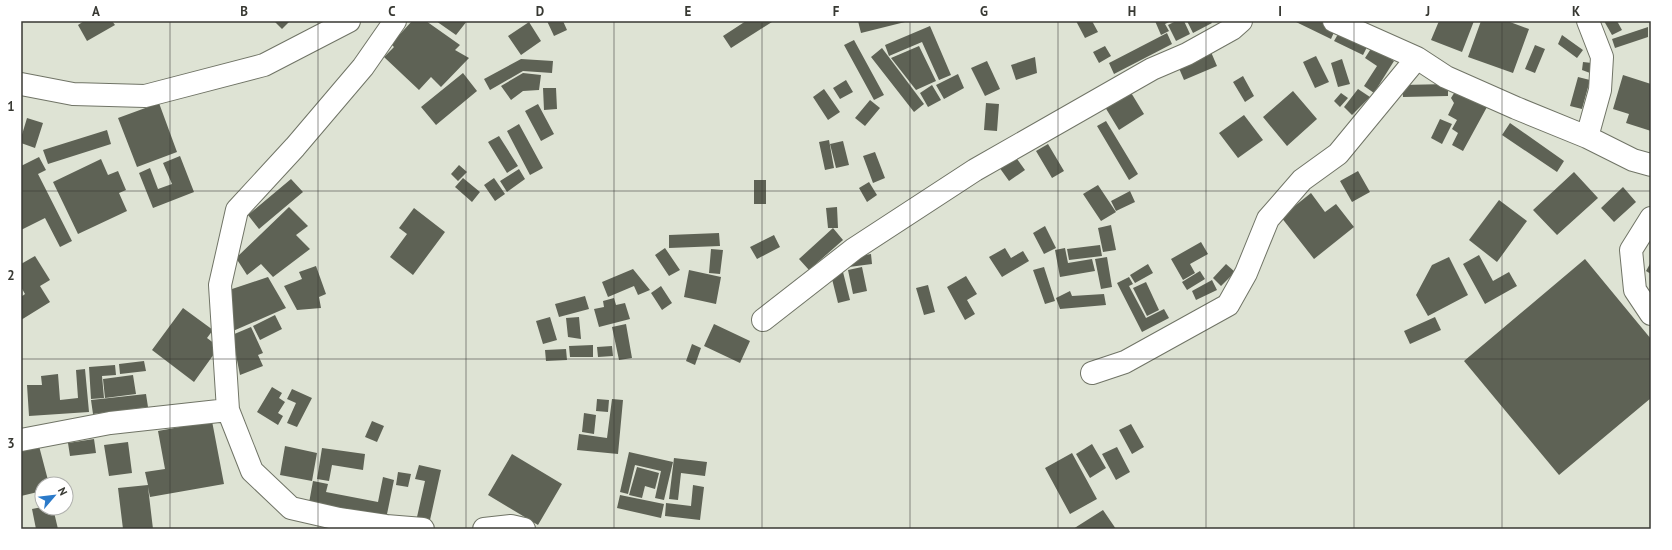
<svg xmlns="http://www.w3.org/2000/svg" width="1672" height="550" viewBox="0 0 1672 550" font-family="'PT Sans',sans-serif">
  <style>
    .building { fill: #5e6255 }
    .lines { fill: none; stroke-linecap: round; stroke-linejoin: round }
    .minor-casing { stroke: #707466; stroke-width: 24 }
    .minor { stroke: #fff; stroke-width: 22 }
    .grid { fill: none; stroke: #383933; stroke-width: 1; stroke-opacity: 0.55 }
    .neatline { fill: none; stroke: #383933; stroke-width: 1.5 }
    .grid-label { font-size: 13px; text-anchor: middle; font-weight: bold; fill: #383933 }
  </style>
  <rect width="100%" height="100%" fill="#dee3d4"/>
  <path class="building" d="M84 21H112L115 25 87 41 78 25Z
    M274 21H290L282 29Z
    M412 21H426L460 45 455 50 469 58 441 87 431 77 419 90 384 57 394 47 391 44Z
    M436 21H467L456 35Z
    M547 21H563L567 30 554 36Z
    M746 21 772 22 731 48 723 36Z
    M858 21H905V22L861 33Z
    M1076 21H1092L1098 32 1085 38Z
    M1155 21H1171L1165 24 1169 31 1161 35Z
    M1176 21H1184L1190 34 1176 41 1168 25Z
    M1187 21H1211L1212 23 1193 33Z
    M1294 21H1321L1336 28 1331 39Z
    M1439 21H1474L1462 52 1431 40Z
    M1481 21H1510V22L1529 29 1513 73 1468 57Z
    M1604 21H1617L1622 30 1612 35Z
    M529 22 541 41 521 55 508 36Z
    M930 26 951 75 939 80 922 42 889 56 885 45Z
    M1648 27V37L1615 48 1612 39Z
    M1341 29 1369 43 1363 55 1334 41Z
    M1167 33 1172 44 1114 74 1109 63Z
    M1562 35 1583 50 1577 58 1558 44Z
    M854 40 884 95 874 100 844 45Z
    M1535 45 1545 49 1535 73 1525 69Z
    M919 46 936 81 916 90 891 58Z
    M1105 46 1111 56 1099 63 1093 52Z
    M1372 47 1394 61 1374 93 1364 86 1377 66 1365 58Z
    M882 48 924 104 914 112 871 57Z
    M1211 52 1217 66 1184 80 1178 66Z
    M1316 56 1329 82 1315 88 1303 62Z
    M1035 57 1037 73 1016 80 1011 65Z
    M521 59 553 61 552 73 523 71 490 90 484 79Z
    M1342 59 1350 84 1338 87 1331 63Z
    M987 61 1000 89 985 96 971 68Z
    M1583 62 1592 63 1590 73 1582 70Z
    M463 73 477 91 436 125 421 107Z
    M523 73 541 75 539 90 523 91 511 100 501 86Z
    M958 74 964 88 944 99 936 85Z
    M1623 75 1651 84 1650 91H1651V131L1626 123 1629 114 1613 109Z
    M1243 76 1254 96 1245 102 1233 82Z
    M1578 77 1590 80 1582 109 1570 106Z
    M846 80 853 92 840 99 833 88Z
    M1448 84V96L1403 97 1402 85Z
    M932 85 941 100 928 107 920 93Z
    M543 88H556L557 109 544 110Z
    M824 89 840 112 828 120 813 97Z
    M1358 89 1370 97 1352 115 1344 107Z
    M1456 90 1487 107 1463 151 1452 145 1458 133 1452 129 1457 120 1448 115 1454 103 1451 98Z
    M1130 91 1144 114 1119 130 1105 107Z
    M1293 91 1317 119 1287 146 1263 117Z
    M1341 93 1348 98 1340 107 1334 101Z
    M870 100 880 108 865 126 855 118Z
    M159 103 177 152 137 167 118 118Z
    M986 103 999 104 997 131 984 130Z
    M538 104 554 134 541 141 525 111Z
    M1244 115 1263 140 1238 158 1219 133Z
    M27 118 43 123 35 148 21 143V138Z
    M1440 119 1452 124 1442 144 1431 138Z
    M1106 121 1138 174 1129 180 1097 126Z
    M1510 123 1564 161 1557 172 1502 135Z
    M519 124 543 168 530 175 507 131Z
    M107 130 111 144 48 164 43 150Z
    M499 136 518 166 507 173 488 142Z
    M829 140 834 168 825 170 819 142Z
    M843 141 849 165 836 168 830 144Z
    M1048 144 1064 171 1052 178 1036 151Z
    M875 152 885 178 873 183 863 156Z
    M180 156 194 192 153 208 139 173 150 168 158 189 172 184 163 163Z
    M1015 156 1025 170 1009 181 999 167Z
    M39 157 46 170 38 174 72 241 60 247 45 218 21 230V166Z
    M101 159 108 175 118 171 126 190 119 193 127 211 78 234 53 182Z
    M459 165 467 172 458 181 451 174Z
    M519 169 525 179 507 192 500 181Z
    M1358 171 1370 192 1352 202 1340 181Z
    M1574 172 1598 198 1557 235 1533 210Z
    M463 178 480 192 472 202 455 187Z
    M494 178 505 194 495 201 484 185Z
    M291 179 303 192 259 229 248 215Z
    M754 180H766V204H754Z
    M869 182 877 195 867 202 859 188Z
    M1098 185 1116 212 1101 221 1083 194Z
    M1623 187 1636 202 1614 222 1601 208Z
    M1130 191 1135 202 1116 211 1111 201Z
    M1311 193 1325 212 1336 204 1354 227 1314 259 1281 217Z
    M1499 200 1527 221 1497 262 1469 240Z
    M289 207 308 226 296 235 310 249 273 277 261 264 247 275 236 258Z
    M837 207 838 228H828L826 208Z
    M414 208 445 232 413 275 390 257 407 234 399 228Z
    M1111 225 1116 250 1103 252 1098 228Z
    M1045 226 1056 248 1044 254 1033 233Z
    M833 228 843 240 809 270 799 259Z
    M719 233 720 246 669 248V235Z
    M774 235 780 247 757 259 750 247Z
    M1201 242 1208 254 1190 264 1195 273 1183 280 1171 259Z
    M1100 245 1102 256 1069 260 1067 249Z
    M665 248 680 270 669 276 655 255Z
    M1005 248 1011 258 1023 251 1029 261 1002 277 989 257Z
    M1065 248 1068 263 1092 259 1095 271 1060 277 1055 250Z
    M711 249 723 250 720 274 709 273Z
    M871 254 872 264 849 267 848 258Z
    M1479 255 1493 281 1509 272 1517 286 1485 304 1463 264Z
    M35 256 50 280 40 286 50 302 21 320V297L25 294 21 287V264Z
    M1107 257 1112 287 1101 289 1095 259Z
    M1449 257 1468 295 1428 316 1416 295 1432 265Z
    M1585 259 1651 339V398L1559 475 1464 361Z
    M1651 262V274L1646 271Z
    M1148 264 1153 273 1135 283 1130 275Z
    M1226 264 1235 272 1221 286 1213 278Z
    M316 266 326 294 319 297 321 308 297 310 284 286 302 279 299 272Z
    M862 267 867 291 853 294 848 270Z
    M1044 267 1055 301 1045 304 1033 270Z
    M633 269 650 290 638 295 634 286 608 297 602 282Z
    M689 270 721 277 716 304 684 297Z
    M1200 271 1205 279 1187 290 1182 282Z
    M843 272 850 300 838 303 831 275Z
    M966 276 977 294 967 300 975 314 965 320 947 287Z
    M268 277 286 308 233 331 226 291Z
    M1129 277 1133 284 1129 286 1146 318 1164 309 1169 318 1142 332 1117 283Z
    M1212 280 1217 290 1196 300 1192 291Z
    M1146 282 1159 310 1147 316 1133 288Z
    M928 285 935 312 924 315 916 288Z
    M661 286 672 303 662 310 651 293Z
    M1070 291 1072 296 1104 294 1106 305 1060 309 1056 298Z
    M585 296 589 309 559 317 555 304Z
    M614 298 616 305 625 303 630 319 599 327 594 309 604 307 603 301Z
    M183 308 213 330 207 338 219 347 194 382 152 350Z
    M275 315 282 329 260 340 253 326Z
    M550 317 557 340 543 344 536 321Z
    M579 317 581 339 568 337 566 318Z
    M1435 317 1441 330 1410 344 1404 331Z
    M626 324 632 358 619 360 612 327Z
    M714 324 750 341 740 363 704 346Z
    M251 327 263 353 258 355 263 366 240 375 232 335Z
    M692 344 701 348 695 365 686 361Z
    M593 345V357H570L569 346Z
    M612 346 613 356 598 357 597 347Z
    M566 349 567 360 546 361 545 350Z
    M144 361 146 371 120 374 119 364Z
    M115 365 116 375 102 376 104 398 91 399 89 367Z
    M85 369 89 412 29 416 27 385H42L41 376 58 374 60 400 78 398 76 370Z
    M133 375 136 394 105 398 103 379Z
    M272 387 282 393 279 398 285 402 278 413 283 416 278 425 257 412Z
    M292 389 312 398 297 427 287 423 296 403 287 399Z
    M146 394 148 407 93 414 91 400Z
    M597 399 609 400 608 412 596 411Z
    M612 399 623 400 618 454 577 450 579 434 607 438Z
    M584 413 596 415 594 434 582 432Z
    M212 421 224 484 150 497 148 487 153 529H123L118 488 148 485 145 472 165 469 158 431Z
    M372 421 384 426 377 442 365 437Z
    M1131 424 1144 447 1132 454 1119 430Z
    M94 439 96 453 70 456 68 443Z
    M128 442 132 473 109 476 104 445Z
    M1092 444 1106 468 1090 478 1076 454Z
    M39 446 49 484H42V491L21 496V451Z
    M285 446 317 453 312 481 280 475Z
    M1117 447 1130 472 1116 480 1102 454Z
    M322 448 365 454 363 470 332 465 329 481 317 479Z
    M629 452 673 462 664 500 655 498 661 471 635 465 628 494 620 492Z
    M1072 453 1097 499 1070 514 1045 468Z
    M512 454 562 484 538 525 488 495Z
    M674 458 707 462 705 476 681 473 678 500 669 499Z
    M419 465 441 470 430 520 417 517 425 481 415 479Z
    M637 467 659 473 655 489 645 486 642 498 629 495Z
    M398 472 411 474 408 487 396 485Z
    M383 477 394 480 386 519 309 503 313 481 328 484 326 492 378 502Z
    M693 485 704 487 700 520 665 516 666 503 691 506Z
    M620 495 664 504 661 518 617 508Z
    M42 507 53 508 58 529H36L32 509Z
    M1103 510 1116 529H1073Z"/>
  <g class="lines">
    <defs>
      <path id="minor" d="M395 21 363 67 295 147 237 210 220 285 228 410 252 471 291 508 339 519 386 526 423 529
        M1334 21 1417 58 1446 77 1516 108 1587 137
        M1588 21 1602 57 1600 90 1587 137 1633 160 1651 165
        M21 84 73 94 145 96 264 65 349 21
        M1651 218 1631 250 1635 290 1651 314
        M763 320 854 249 975 170 1152 69 1187 54 1232 29 1241 21
        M1092 373 1125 362 1228 305 1246 273 1268 219 1302 180 1338 154 1417 58
        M21 440 110 423 228 410
        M484 529 511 526 524 529"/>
    </defs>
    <use href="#minor" class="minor-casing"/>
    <use href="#minor" class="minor"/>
  </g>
  <path class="grid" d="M170 21V529M318 21V529M466 21V529M614 21V529M762 21V529M910 21V529M1058 21V529M1206 21V529M1354 21V529M1502 21V529M21 191H1651M21 359H1651"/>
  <rect width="1672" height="550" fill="none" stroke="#ffffff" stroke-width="44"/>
  <g transform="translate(54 496) rotate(62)"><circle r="19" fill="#ffffff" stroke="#afb0ad"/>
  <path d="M0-3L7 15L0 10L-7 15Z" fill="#2b7ac9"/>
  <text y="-6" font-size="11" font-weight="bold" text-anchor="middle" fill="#383933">N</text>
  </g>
  <rect x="22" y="22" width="1628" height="506" class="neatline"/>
  <g class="grid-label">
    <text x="96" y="16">A</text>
    <text x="244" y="16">B</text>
    <text x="392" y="16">C</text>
    <text x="540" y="16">D</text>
    <text x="688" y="16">E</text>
    <text x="836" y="16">F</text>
    <text x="984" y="16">G</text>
    <text x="1132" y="16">H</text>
    <text x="1280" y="16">I</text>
    <text x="1428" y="16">J</text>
    <text x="1576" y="16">K</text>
    <text x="11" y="111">1</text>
    <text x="11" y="280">2</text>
    <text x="11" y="448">3</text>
  </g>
</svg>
